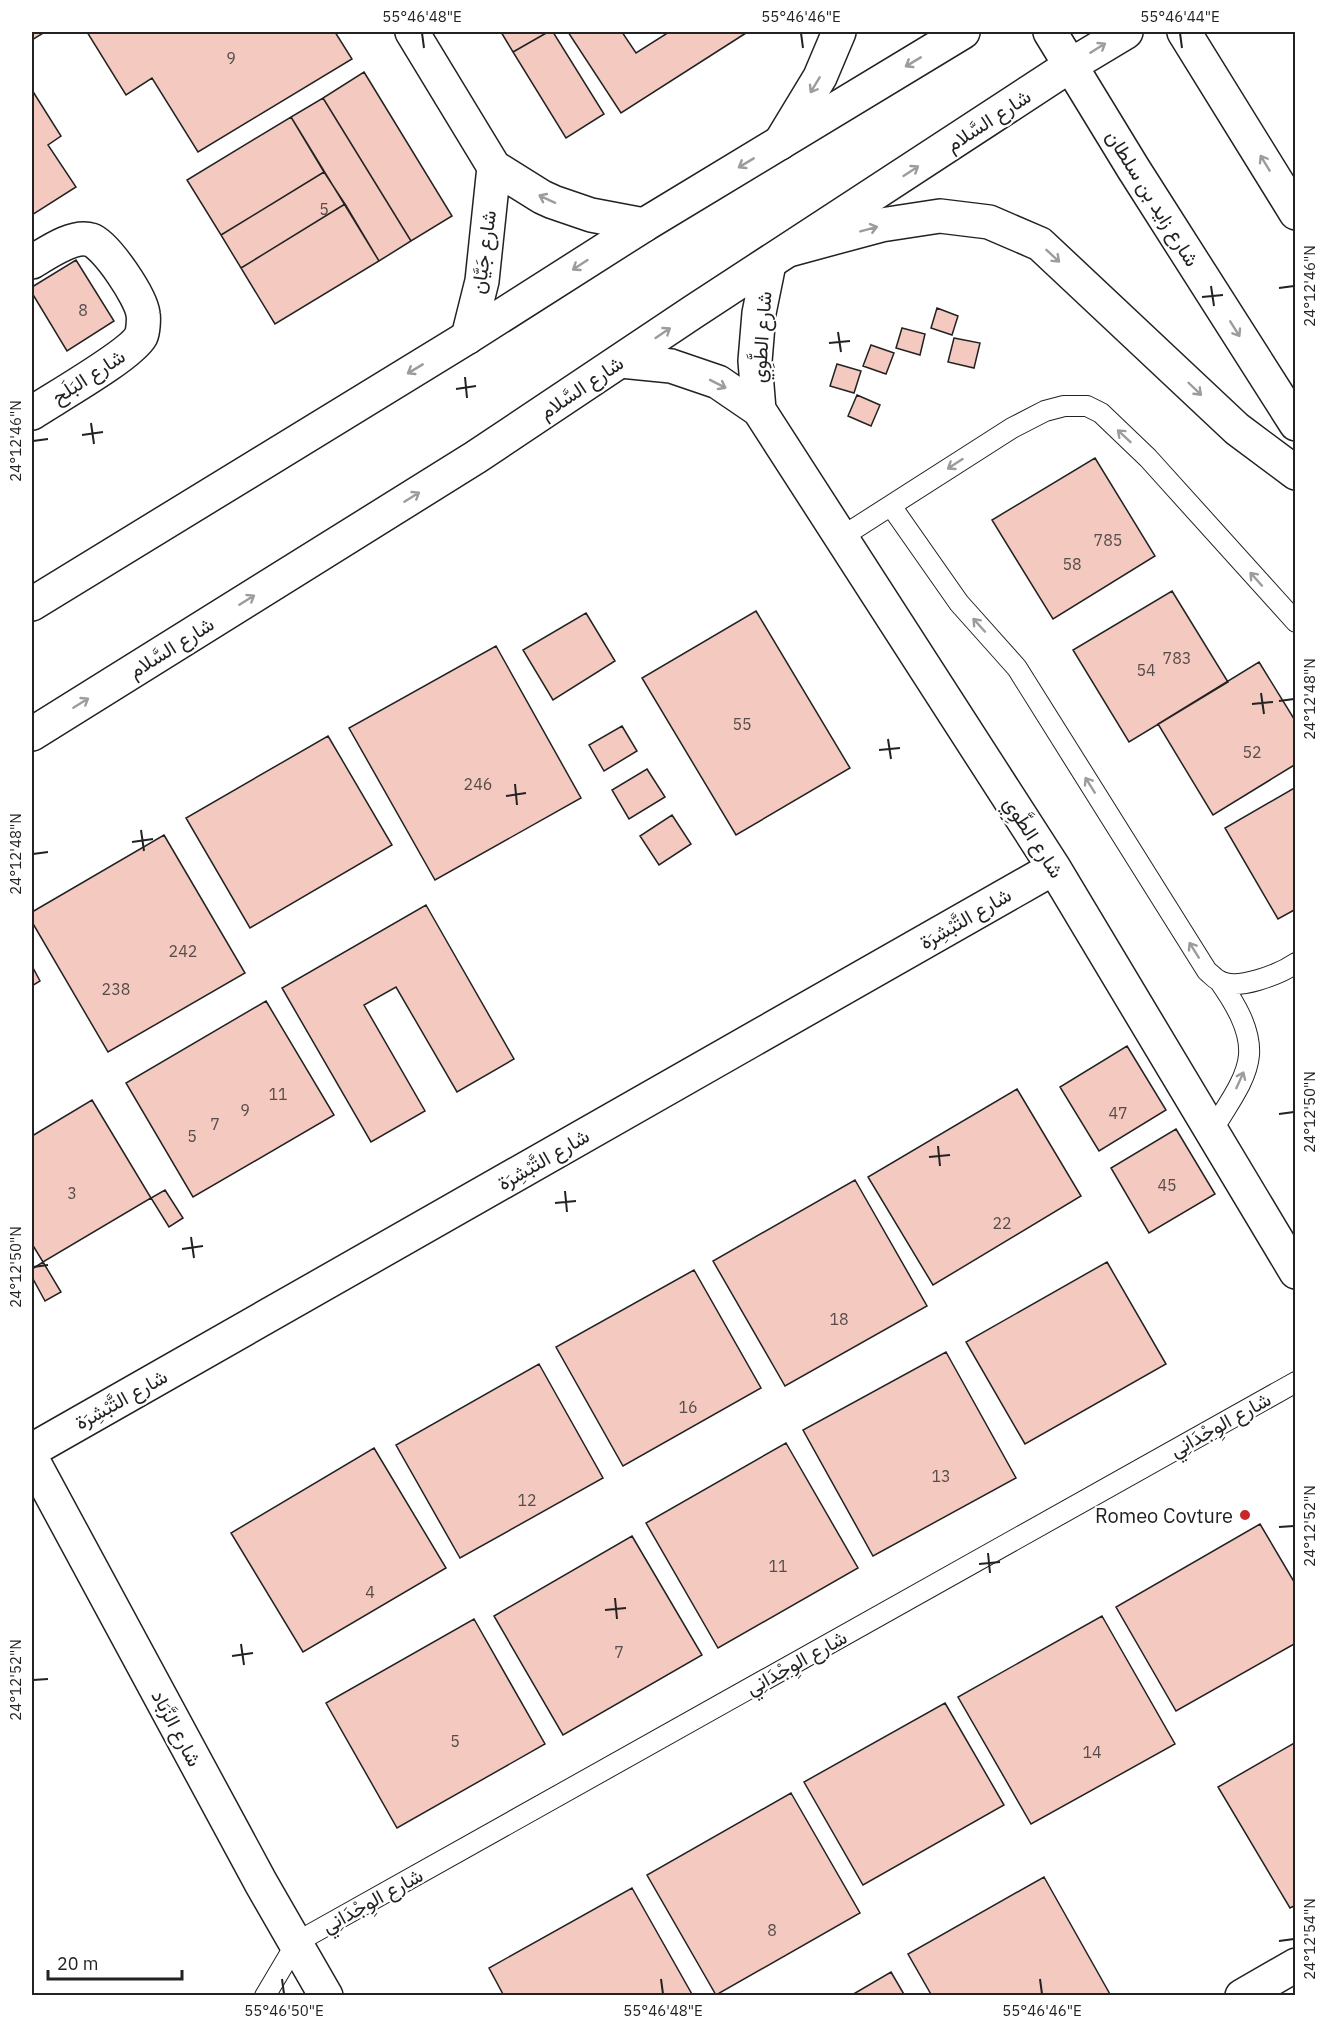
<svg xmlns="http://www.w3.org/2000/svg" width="1327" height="2027" viewBox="0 0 1327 2027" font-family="'IBM Plex Sans',Vazirmatn,sans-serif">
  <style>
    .building { fill: #f3c9c0; stroke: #222; stroke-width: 1.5 }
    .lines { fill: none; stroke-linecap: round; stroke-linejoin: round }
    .service-casing { stroke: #222; stroke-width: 22 }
    .minor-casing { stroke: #222; stroke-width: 36 }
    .tertiary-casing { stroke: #222; stroke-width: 36 }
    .trunk-casing { stroke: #222; stroke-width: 36 }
    .service { stroke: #fff; stroke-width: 20 }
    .minor { stroke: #fff; stroke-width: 33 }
    .tertiary { stroke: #fff; stroke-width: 33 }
    .trunk { stroke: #fff; stroke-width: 33 }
    .oneway { stroke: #9c9c9c }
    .ticks { fill: none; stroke: #222; stroke-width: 2 }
    .poi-dot { fill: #c62828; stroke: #fff; stroke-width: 2 }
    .labels { text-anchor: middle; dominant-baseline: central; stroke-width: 4.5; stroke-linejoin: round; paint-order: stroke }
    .number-label { font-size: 16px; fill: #564c4a }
    .street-label { font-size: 20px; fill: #222; stroke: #fff }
    .poi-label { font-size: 20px; fill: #222; stroke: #fff; text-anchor: end }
    .neatline { fill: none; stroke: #222; stroke-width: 2 }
    .ticks-label { font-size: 15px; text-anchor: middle; fill: #222 }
  </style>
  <rect width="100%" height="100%" fill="#fff"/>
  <path class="building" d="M32 32H45L32 40Z
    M87 32H335L352 59 198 152 152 78 126 95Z
    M501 32H548L513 52Z
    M548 32H553L604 114 566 138 513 52Z
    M568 32H622L636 53 669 32H745L746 33 621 113Z
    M364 72 452 216 411 241 323 98Z
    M32 90 61 136 48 145 76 187 32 215Z
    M323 98 411 241 379 261 291 117Z
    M291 117 324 172 221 235 187 180Z
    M324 172 345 204 241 268 221 235Z
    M345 204 379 261 275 324 241 268Z
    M76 260 114 321 67 351 32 293V287Z
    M937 308 958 316 952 335 931 328Z
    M902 328 925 334 920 355 896 348Z
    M954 338 980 343 974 368 948 362Z
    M871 345 894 353 886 374 863 366Z
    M837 364 861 371 854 393 830 386Z
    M857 395 880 405 871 426 848 416Z
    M1095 458 1155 556 1053 619 992 520Z
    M1172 591 1228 682 1129 742 1073 650Z
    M756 611 850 768 736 835 642 678Z
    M586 613 615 661 553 700 523 650Z
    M496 646 581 798 435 880 349 728Z
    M1259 662 1296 722V764L1213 815 1158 724Z
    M622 726 637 751 604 771 589 745Z
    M328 736 392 845 250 928 186 818Z
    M647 769 665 797 629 819 612 790Z
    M1296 787V909L1278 919 1225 828Z
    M672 815 691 844 659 865 640 836Z
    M164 835 245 973 108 1052 32 922V912Z
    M426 905 514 1059 457 1092 396 987 364 1005 425 1111 371 1142 282 988Z
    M32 966 40 981 32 986Z
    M266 1001 334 1115 193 1197 126 1083Z
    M1127 1046 1166 1110 1099 1151 1060 1087Z
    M1017 1089 1081 1196 933 1285 868 1177Z
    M92 1100 151 1198 43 1262 32 1244V1136Z
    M1176 1129 1215 1194 1149 1233 1111 1168Z
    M855 1180 927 1306 785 1386 713 1261Z
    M165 1190 183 1218 169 1227 151 1198Z
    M43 1262 61 1292 45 1301 32 1277V1269Z
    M1107 1262 1166 1364 1025 1444 966 1342Z
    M694 1270 761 1388 623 1466 556 1347Z
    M946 1352 1016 1478 873 1556 803 1430Z
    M539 1364 603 1478 460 1558 396 1445Z
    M786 1443 858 1568 718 1648 646 1523Z
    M374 1448 446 1568 303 1652 231 1533Z
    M1260 1524 1296 1585V1643L1176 1711 1116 1607Z
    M632 1536 702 1655 563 1735 494 1616Z
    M1102 1616 1175 1744 1031 1824 958 1697Z
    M474 1619 545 1744 397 1828 326 1703Z
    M945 1703 1004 1805 863 1885 804 1782Z
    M1296 1742V1905L1290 1908 1218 1787Z
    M791 1793 860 1913 716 1995 647 1875Z
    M1044 1877 1111 1996H932L908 1954Z
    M632 1888 693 1996H504L489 1968Z
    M891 1972 905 1996H850Z"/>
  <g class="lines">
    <defs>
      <path id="service" d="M891 506 959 603 1017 668 1207 971C1211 974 1214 978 1218 980 1236 992 1280 974 1296 963
        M840 538 1012 428 1045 411 1064 406H1087L1101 413 1148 458 1296 622
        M1212 1131C1225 1108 1247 1081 1249 1055 1251 1029 1234 1002 1220 982
        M265 1996 297 1942 1296 1382"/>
      <path id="minor" d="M412 32 494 167 542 197 553 202 591 215 644 225
        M32 262C46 254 73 234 91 240 106 245 141 297 143 314 144 319 143 332 141 336 131 355 53 399 32 413
        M468 337 482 281 494 167
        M621 361 671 366 718 382 759 410 1054 868 1296 1272
        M759 410 755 361 759 313 769 264
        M32 1450 1054 868
        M32 1459 261 1883 326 1996
        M1242 1996 1296 1965"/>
      <path id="tertiary" d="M32 604 468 337 644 225 963 32
        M32 734 476 457 693 312 1071 65 1126 32"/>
      <path id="trunk" d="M1050 32 1133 168 1296 424
        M1184 32 1296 213
        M780 143 820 77 839 32
        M792 249 881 225 940 216 989 222 1040 244 1237 429 1296 473"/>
    </defs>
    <use href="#service" class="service-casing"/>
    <use href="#minor" class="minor-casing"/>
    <use href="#tertiary" class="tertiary-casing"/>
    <use href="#trunk" class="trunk-casing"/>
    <use href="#service" class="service"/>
    <use href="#minor" class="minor"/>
    <use href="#tertiary" class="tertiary"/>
    <use href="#trunk" class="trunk"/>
  </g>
  <defs><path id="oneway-shaft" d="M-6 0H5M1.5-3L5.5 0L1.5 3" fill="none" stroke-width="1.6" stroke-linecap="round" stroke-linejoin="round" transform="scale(1.5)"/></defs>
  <g class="oneway">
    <use href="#oneway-shaft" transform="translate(1098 48) rotate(-32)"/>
    <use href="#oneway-shaft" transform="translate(913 62) rotate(149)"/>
    <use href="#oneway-shaft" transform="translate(815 85) rotate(121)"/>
    <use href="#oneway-shaft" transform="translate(746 163) rotate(149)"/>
    <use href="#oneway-shaft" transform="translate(1265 163) rotate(-121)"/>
    <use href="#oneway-shaft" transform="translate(911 171) rotate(-33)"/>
    <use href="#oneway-shaft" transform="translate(547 199) rotate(-155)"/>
    <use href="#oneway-shaft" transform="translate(869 229) rotate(-15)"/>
    <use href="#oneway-shaft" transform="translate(1053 256) rotate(43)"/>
    <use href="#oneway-shaft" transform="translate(580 265) rotate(147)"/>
    <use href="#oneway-shaft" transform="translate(1235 329) rotate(58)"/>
    <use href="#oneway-shaft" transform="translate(663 333) rotate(-34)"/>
    <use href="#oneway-shaft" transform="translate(415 369) rotate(149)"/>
    <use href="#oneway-shaft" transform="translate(718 384) rotate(27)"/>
    <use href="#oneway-shaft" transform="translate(1195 389) rotate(44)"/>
    <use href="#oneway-shaft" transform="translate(1124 436) rotate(-137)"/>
    <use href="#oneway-shaft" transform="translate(955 464) rotate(147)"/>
    <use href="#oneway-shaft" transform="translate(412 497) rotate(-32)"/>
    <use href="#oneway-shaft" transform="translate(1256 579) rotate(-132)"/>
    <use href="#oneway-shaft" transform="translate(247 600) rotate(-32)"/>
    <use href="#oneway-shaft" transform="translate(979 625) rotate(-132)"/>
    <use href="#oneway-shaft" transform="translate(81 703) rotate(-32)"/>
    <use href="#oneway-shaft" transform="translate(1090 785) rotate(-122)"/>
    <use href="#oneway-shaft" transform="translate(1194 950) rotate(-122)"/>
    <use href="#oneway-shaft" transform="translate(1240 1080) rotate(-66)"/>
  </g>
  <path class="ticks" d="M422 33 424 48M801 33 803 48M1180 33 1182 48M1211 286 1214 306M1279 288 1294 286M1202 297 1223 295M838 332 841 352M829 343 850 341M465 377 467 398M456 389 476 386M91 423 94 444M82 435 103 432M33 441 48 439M1261 693 1264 714M1279 701 1294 699M1252 704 1273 702M888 739 891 759M879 750 900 748M515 784 517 805M506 796 526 793M141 830 144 851M132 842 153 839M33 854 48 852M1279 1114 1294 1112M938 1146 940 1166M929 1157 950 1155M565 1191 567 1212M555 1203 576 1201M191 1237 194 1258M182 1249 203 1246M33 1267 48 1265M1279 1527 1294 1526M988 1553 990 1573M979 1564 1000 1562M615 1598 617 1619M605 1610 626 1608M241 1644 244 1665M232 1656 253 1653M33 1680 48 1679M1279 1941 1294 1939M282 1979 284 1994M661 1979 663 1994M1040 1979 1042 1994"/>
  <circle class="poi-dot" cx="1245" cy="1515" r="6"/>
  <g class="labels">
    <g class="number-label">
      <text x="231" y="58">9</text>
      <text x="324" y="209">5</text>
      <text x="83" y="310">8</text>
      <text x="1108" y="540">785</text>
      <text x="1072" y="564">58</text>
      <text x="1177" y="658">783</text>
      <text x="1146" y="670">54</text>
      <text x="742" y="724">55</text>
      <text x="1252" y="752">52</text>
      <text x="478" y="784">246</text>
      <text x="183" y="951">242</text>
      <text x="116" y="989">238</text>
      <text x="278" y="1094">11</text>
      <text x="245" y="1110">9</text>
      <text x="1118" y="1113">47</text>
      <text x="215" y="1124">7</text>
      <text x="192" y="1136">5</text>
      <text x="1167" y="1185">45</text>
      <text x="72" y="1193">3</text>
      <text x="1002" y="1223">22</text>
      <text x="839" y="1319">18</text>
      <text x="688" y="1407">16</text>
      <text x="941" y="1476">13</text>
      <text x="527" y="1500">12</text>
      <text x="778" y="1566">11</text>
      <text x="370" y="1592">4</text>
      <text x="619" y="1652">7</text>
      <text x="455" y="1741">5</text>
      <text x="1092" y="1752">14</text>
      <text x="772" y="1930">8</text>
    </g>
    <g class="street-label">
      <text transform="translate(988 120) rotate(-33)">شارع السَّلام</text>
      <text transform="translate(1153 198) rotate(58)">شارع زايد بن سلطان</text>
      <text transform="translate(483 252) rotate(-82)">شارع جَيَّان</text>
      <text transform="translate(761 337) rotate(-86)">شارع الطَّوِي</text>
      <text transform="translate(88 376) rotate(-33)">شارع البَلَح</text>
      <text transform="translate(581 387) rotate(-34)">شارع السَّلام</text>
      <text transform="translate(171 647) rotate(-32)">شارع السَّلام</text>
      <text transform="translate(1034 837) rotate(57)">شارع الطَّوِي</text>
      <text transform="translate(965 918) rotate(-30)">شارع التَّبْشِرَة</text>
      <text transform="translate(543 1159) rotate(-30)">شارع التَّبْشِرَة</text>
      <text transform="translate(121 1399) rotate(-29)">شارع التَّبْشِرَة</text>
      <text transform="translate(1220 1424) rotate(-29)">شارع الوِجْدَانِي</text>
      <text transform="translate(796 1662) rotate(-29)">شارع الوِجْدَانِي</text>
      <text transform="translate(177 1728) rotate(62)">شارع الزَّبَاد</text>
      <text transform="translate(372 1900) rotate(-29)">شارع الوِجْدَانِي</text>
    </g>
    <g class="poi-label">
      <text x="1233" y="1515">Romeo Covture</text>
    </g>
  </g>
  <rect width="1327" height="2027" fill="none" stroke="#ffffff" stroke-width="66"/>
  <path d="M48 1970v9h134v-9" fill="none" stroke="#222222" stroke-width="3"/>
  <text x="57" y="1970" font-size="18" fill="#222222" stroke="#ffffff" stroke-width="4.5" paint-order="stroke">20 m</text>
  <rect x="33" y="33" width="1261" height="1961" class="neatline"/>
  <g class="ticks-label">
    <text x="422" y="22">55°46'48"E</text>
    <text x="801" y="22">55°46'46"E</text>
    <text x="1180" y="22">55°46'44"E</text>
    <text transform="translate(1310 286) rotate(-90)" y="5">24°12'46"N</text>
    <text transform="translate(16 441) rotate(-90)" y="5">24°12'46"N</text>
    <text transform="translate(1310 699) rotate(-90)" y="5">24°12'48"N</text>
    <text transform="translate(16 854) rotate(-90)" y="5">24°12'48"N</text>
    <text transform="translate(1310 1112) rotate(-90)" y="5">24°12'50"N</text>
    <text transform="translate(16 1267) rotate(-90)" y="5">24°12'50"N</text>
    <text transform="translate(1310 1526) rotate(-90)" y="5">24°12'52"N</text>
    <text transform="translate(16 1680) rotate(-90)" y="5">24°12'52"N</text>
    <text transform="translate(1310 1939) rotate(-90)" y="5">24°12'54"N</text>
    <text x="284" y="2016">55°46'50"E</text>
    <text x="663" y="2016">55°46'48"E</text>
    <text x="1042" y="2016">55°46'46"E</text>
  </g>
</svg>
